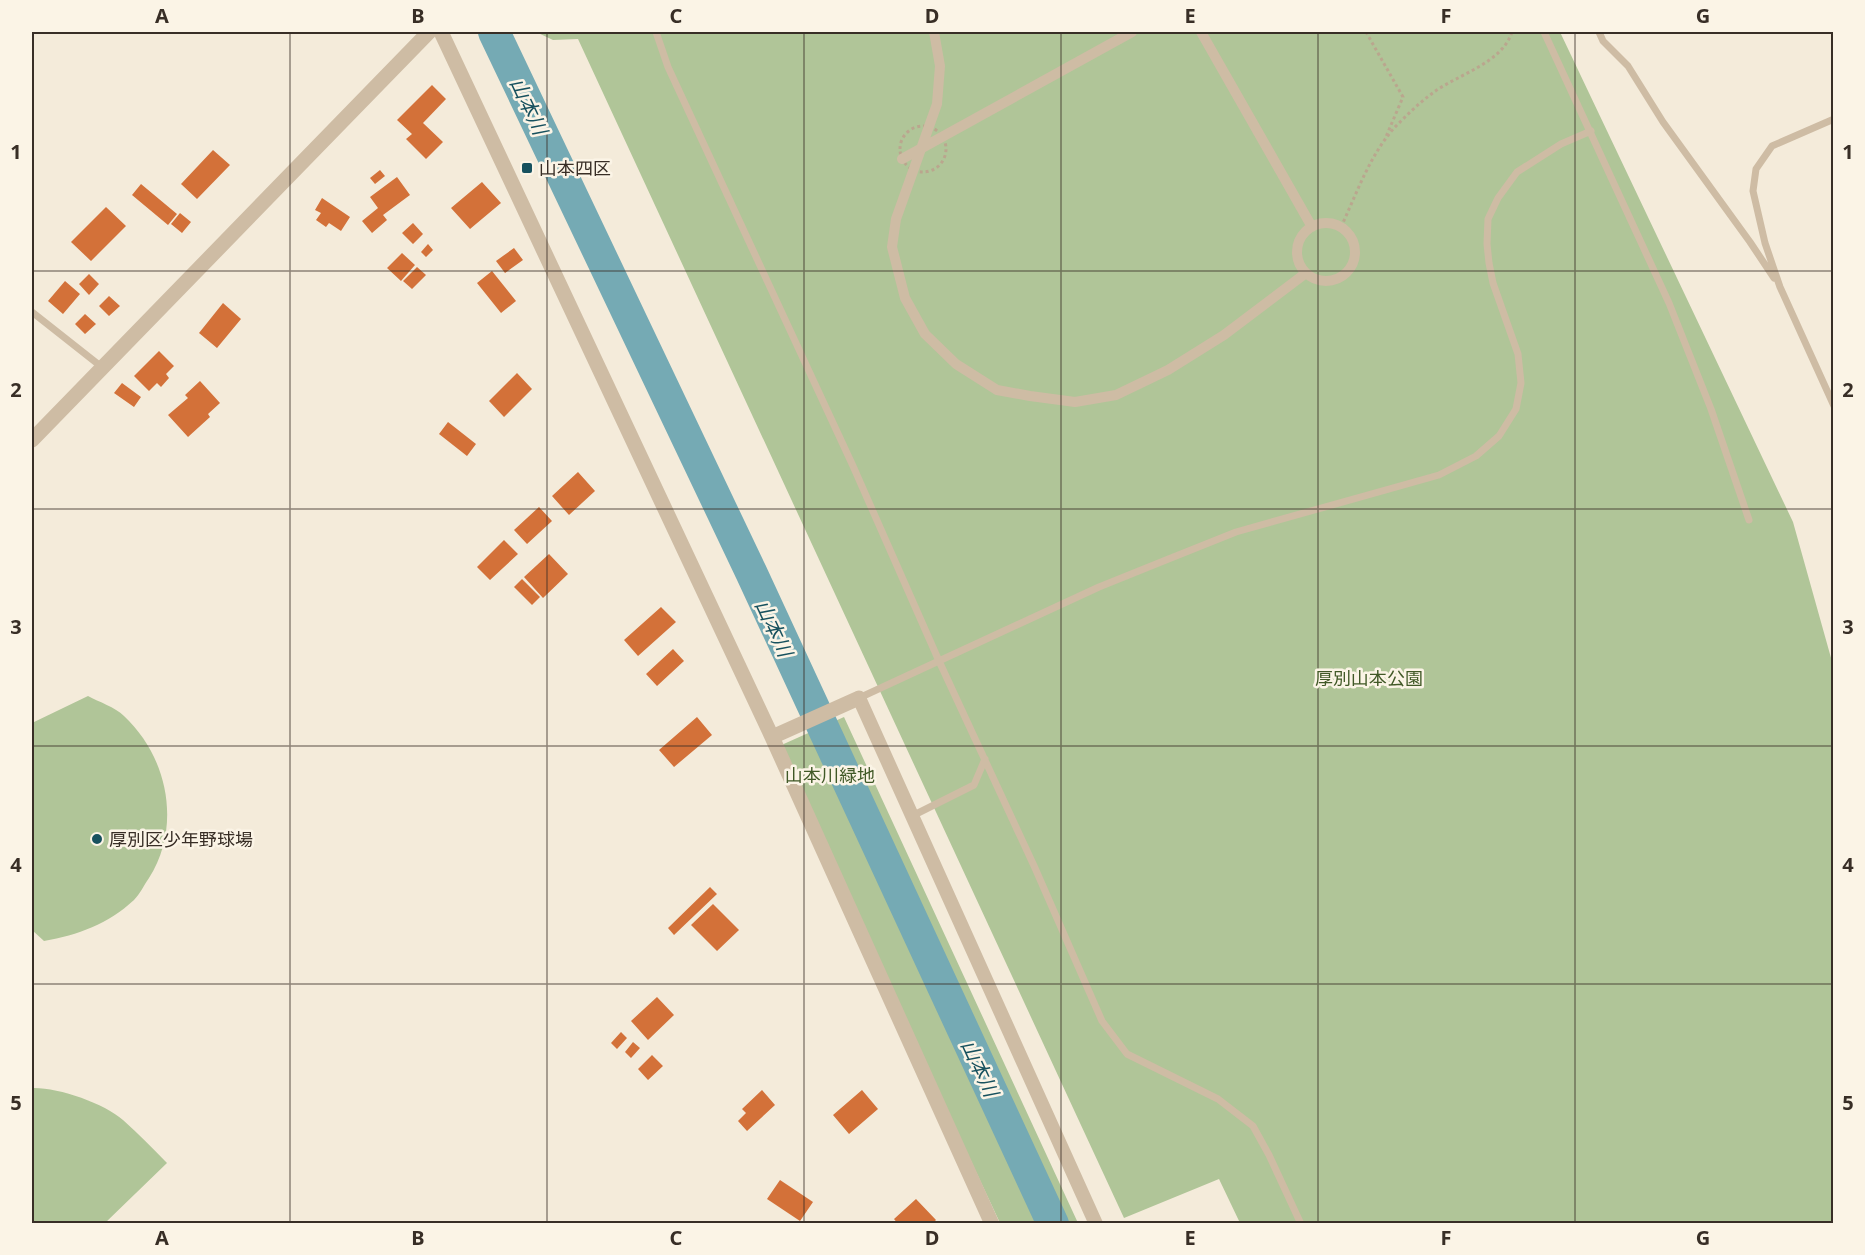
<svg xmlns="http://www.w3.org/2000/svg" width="1865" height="1255" viewBox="0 0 1865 1255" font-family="'Noto Sans','Noto Sans JP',sans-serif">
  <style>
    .green { fill: #b0c598 }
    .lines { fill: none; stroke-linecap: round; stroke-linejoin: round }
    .river { stroke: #75aab4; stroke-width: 32 }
    .building { fill: #d37139 }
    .path { stroke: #baa68e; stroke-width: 3; stroke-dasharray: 3 3; stroke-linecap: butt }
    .service { stroke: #cebca4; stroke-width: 7 }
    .pedestrian { stroke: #cebca4; stroke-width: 10 }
    .minor { stroke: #cebca4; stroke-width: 14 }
    .tertiary { stroke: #cebca4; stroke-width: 15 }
    .grid { fill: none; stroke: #382e26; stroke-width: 1.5; stroke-opacity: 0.55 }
    .poi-dot { fill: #17515e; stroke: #fbf4e6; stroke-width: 2 }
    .labels { text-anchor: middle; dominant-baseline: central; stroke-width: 5; stroke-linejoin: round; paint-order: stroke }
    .poi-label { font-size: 18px; fill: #382e26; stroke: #fbf4e6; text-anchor: start }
    .park-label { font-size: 18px; fill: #415927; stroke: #fbf4e6 }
    .water-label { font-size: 20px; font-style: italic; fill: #17515e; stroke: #fbf4e6 }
    .neatline { fill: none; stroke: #382e26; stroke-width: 2 }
    .grid-label { font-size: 20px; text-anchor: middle; font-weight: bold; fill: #382e26 }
  </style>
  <rect width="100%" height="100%" fill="#f4ebda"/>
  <path class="green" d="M536 32H1560L1793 522 1833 665V1223H1240L1219 1179 1124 1218 578 39 553 40Z
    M88 696C99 702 115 707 124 716 168 757 182 826 149 878 144 885 140 894 134 900 108 924 78 935 44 941L32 930V723Z
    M844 717 1078 1223H1000L777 747Z
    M32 1088C57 1087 104 1103 123 1120 139 1134 153 1149 167 1163L105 1223H32Z"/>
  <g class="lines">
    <path class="river" d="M494 32 751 572 1053 1224"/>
  </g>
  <path class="building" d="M432 85 446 99 423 123 443 142 426 159 406 139 412 134 397 120Z
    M213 150 230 165 197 199 181 184Z
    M380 170 385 176 375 184 370 178Z
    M397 177 410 195 383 215 387 220 372 233 362 221 378 208 370 197Z
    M482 182 501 203 470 229 451 208Z
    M141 184 177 214 168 225 132 195Z
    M322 198 350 217 341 231 329 223 326 227 316 220 321 213 315 210Z
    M106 207 126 226 91 261 71 242Z
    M180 213 191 222 182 233 171 224Z
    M413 223 423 234 413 244 402 233Z
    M428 244 433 250 426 257 421 252Z
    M514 248 523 260 505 273 496 261Z
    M402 253 415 265 401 281 387 268Z
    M417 267 426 275 412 289 403 281Z
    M492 271 516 301 501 313 477 283Z
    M89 274 99 284 89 295 79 284Z
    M65 281 80 294 63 314 48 301Z
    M109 296 120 306 109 316 99 306Z
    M223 303 241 319 217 348 199 333Z
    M85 314 96 324 85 334 75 324Z
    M159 351 174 366 166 374 169 378 161 387 157 383 149 391 134 376Z
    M517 373 532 389 504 417 489 401Z
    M200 381 220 403 208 414 210 417 188 437 168 415 188 398 185 395Z
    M122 383 141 397 134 407 114 393Z
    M448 422 476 444 467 456 439 434Z
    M578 472 595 491 569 515 552 496Z
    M539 507 552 521 527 544 514 530Z
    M504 540 518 554 490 580 477 567Z
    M549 554 568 574 543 598 524 577Z
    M522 579 540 597 532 605 514 587Z
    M661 607 676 622 638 656 624 640Z
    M673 649 684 661 657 686 646 674Z
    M697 717 712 735 674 767 659 750Z
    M710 887 717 894 674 935 668 928Z
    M713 904 739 930 717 951 691 925Z
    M657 997 674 1015 648 1040 631 1021Z
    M621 1032 627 1038 617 1049 611 1043Z
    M633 1042 640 1048 631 1058 625 1052Z
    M652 1055 663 1066 648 1080 638 1069Z
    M762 1090 775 1105 747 1131 738 1121 746 1113 742 1109Z
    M862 1090 878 1109 849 1134 833 1115Z
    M780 1180 813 1202 800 1221 767 1199Z
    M916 1199 936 1220 932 1224H898L894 1219Z"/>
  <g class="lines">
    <path class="path" d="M1366 32 1403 97 1385 139
      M900 149a23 23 0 1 1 46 0a23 23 0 1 1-46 0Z
      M1341 227C1357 193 1370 154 1396 126 1408 114 1420 102 1434 92 1459 74 1502 63 1512 32"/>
    <path class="service" d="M656 32 668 67 853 466 939 661 1035 868 1102 1021 1127 1054 1218 1099 1253 1126 1269 1155 1301 1224
      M1544 32 1669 303 1711 409 1749 520
      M1599 32 1603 41 1628 66 1663 122 1750 242 1774 278
      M1834 119 1772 146 1756 169 1753 191 1765 243 1780 287 1834 406
      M32 312 103 368
      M859 698 1099 587 1166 560 1236 532 1439 475 1476 456 1499 436 1516 409 1521 383 1518 354 1493 283 1489 263 1487 244 1488 219 1498 198 1517 172 1561 144 1591 131
      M912 816 974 785 985 759"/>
    <path class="pedestrian" d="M934 32 940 66 937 104 896 219 892 247 905 298 925 334 956 364 997 390 1030 396 1075 402 1116 395 1168 370 1224 335 1306 273
      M1201 32 1312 227
      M902 159 1132 32
      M1297 252a29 29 0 1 1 58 0a29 29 0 1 1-58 0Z"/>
    <path class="minor" d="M859 698 1096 1224"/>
    <path class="tertiary" d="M441 32 772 737 992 1224
      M32 440 429 32
      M772 737 859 698"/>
  </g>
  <path class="grid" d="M290 32V1224M547 32V1224M804 32V1224M1061 32V1224M1318 32V1224M1575 32V1224M32 271H1834M32 509H1834M32 746H1834M32 984H1834"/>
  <g class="poi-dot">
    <rect x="521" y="162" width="12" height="12" rx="3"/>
    <circle cx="97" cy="839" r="6"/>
  </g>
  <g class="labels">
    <g class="poi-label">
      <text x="539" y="168">山本四区</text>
      <text x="109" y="839">厚別区少年野球場</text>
    </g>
    <g class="park-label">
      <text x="1369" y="678">厚別山本公園</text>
      <text x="830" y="775">山本川緑地</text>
    </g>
    <g class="water-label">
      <text transform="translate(529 106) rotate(65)">山本川</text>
      <text transform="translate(774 628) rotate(65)">山本川</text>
      <text transform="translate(980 1068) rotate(65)">山本川</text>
    </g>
  </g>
  <rect width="1865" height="1255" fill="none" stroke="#fbf4e6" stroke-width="66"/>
  <rect x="33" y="33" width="1799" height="1189" class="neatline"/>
  <g class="grid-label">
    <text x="162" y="23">A</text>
    <text x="418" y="23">B</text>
    <text x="676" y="23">C</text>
    <text x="932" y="23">D</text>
    <text x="1190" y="23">E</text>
    <text x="1446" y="23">F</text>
    <text x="1703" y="23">G</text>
    <text x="16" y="159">1</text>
    <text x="1848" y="159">1</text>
    <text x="16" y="397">2</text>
    <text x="1848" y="397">2</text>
    <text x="16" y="634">3</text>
    <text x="1848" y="634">3</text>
    <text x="16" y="872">4</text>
    <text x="1848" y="872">4</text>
    <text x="16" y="1110">5</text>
    <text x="1848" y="1110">5</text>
    <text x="162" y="1245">A</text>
    <text x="418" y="1245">B</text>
    <text x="676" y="1245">C</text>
    <text x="932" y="1245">D</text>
    <text x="1190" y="1245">E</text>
    <text x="1446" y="1245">F</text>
    <text x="1703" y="1245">G</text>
  </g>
</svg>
